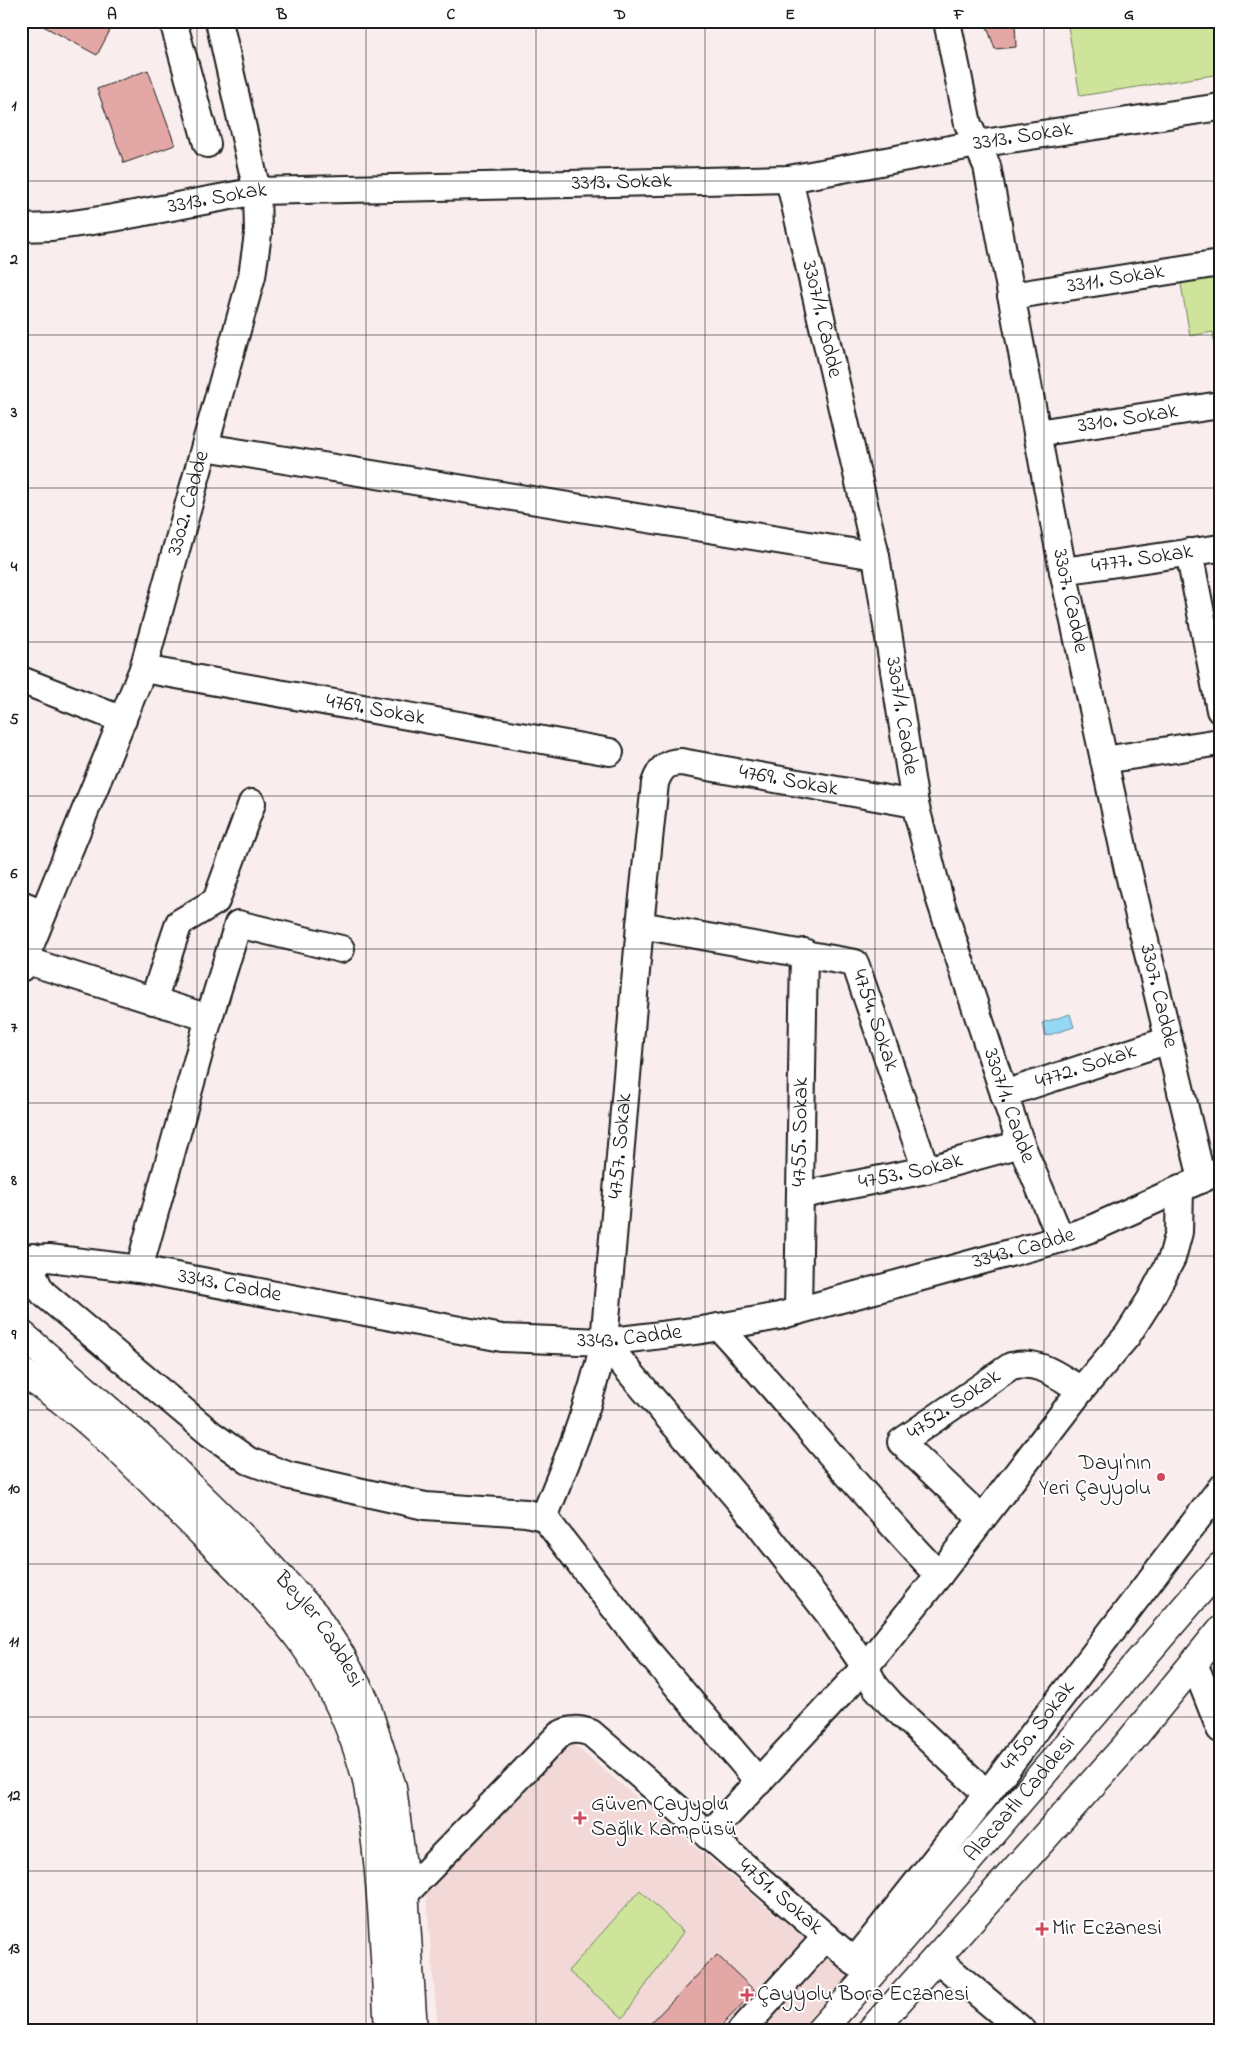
<svg xmlns="http://www.w3.org/2000/svg" width="1241" height="2052" viewBox="0 0 1241 2052" font-family="'Indie Flower',sans-serif">
  <style>
    .built { fill: #f2d9d8 }
    .green { fill: #cde49a; stroke: #74805b }
    .water { fill: #95d8f6; stroke: #658d9f }
    .building { fill: #e3a8a6; stroke: #1c1c1c }
    .lines { fill: none; stroke-linecap: round; stroke-linejoin: round }
    .minor-casing { stroke: #1c1c1c; stroke-width: 30 }
    .major-casing { stroke: #1c1c1c; stroke-width: 31 }
    .minor { stroke: #fff; stroke-width: 26 }
    .major { stroke: #fff; stroke-width: 28 }
    .grid { fill: none; stroke: #1c1c1c; stroke-width: 1; stroke-opacity: 0.55 }
    .poi-dot { fill: #d1495b; stroke: #fff; stroke-width: 2 }
    .labels { text-anchor: middle; dominant-baseline: central; stroke-width: 4; stroke-linejoin: round; paint-order: stroke }
    .street-label { font-size: 22px; fill: #1c1c1c; stroke: #fff }
    .poi-label { font-size: 22px; fill: #1c1c1c; stroke: #fff; text-anchor: start }
    .neatline { fill: none; stroke: #1c1c1c; stroke-width: 2 }
    .grid-label { font-size: 16px; text-anchor: middle; font-weight: bold; fill: #1c1c1c }
  </style>
  <rect width="100%" height="100%" fill="#f9eeed"/>
  <filter id="ink" filterUnits="userSpaceOnUse"><feTurbulence type="fractalNoise" baseFrequency=".02" numOctaves="2"/><feDisplacementMap in="SourceGraphic" scale="10" xChannelSelector="R" yChannelSelector="G"/><feConvolveMatrix kernelMatrix="1 2 1 2 8 2 1 2 1" color-interpolation-filters="sRGB"/></filter>
  <g filter="url(#ink)">
    <path class="built" d="M571 1742 849 1976 798 2031H438L426 1894Z"/>
    <path class="green" d="M1067 21H1204L1220 26V74L1080 96Z
      M1220 273V387L1213 332 1190 336 1180 279Z
      M640 1890 683 1932 623 2018 568 1971Z"/>
    <path class="water" d="M1070 1014 1074 1027 1046 1036 1042 1023Z"/>
    <path class="building" d="M34 21H115L97 55Z
      M985 21H1015L1016 47 995 49Z
      M148 70 175 145 124 163 97 89Z
      M717 1955 755 1991 723 2024 726 2031H643Z"/>
    <g class="lines">
      <defs>
        <g id="minor">
          <path d="M173 21 207 144"/>
          <path id="s1" d="M947 21 968 124 987 166 1063 571 1128 870 1202 1179"/>
          <path id="s2" d="M789 179 876 556 915 804 940 900 1004 1094 1021 1144 1061 1239"/>
          <path id="s3" d="M21 228 52 227 113 218 257 191 789 179 977 144 1220 107"/>
          <path id="s4" d="M1011 296 1220 263"/>
          <path id="s5" d="M1037 433 1220 405"/>
          <path d="M205 447 876 556"/>
          <path d="M1189 552 1220 710"/>
          <path id="s6" d="M1063 571 1220 548"/>
          <path id="s7" d="M143 669 610 752"/>
          <path d="M21 680 123 720"/>
          <path d="M1104 760 1220 742"/>
          <path d="M21 904 43 913"/>
          <path id="s8" d="M640 925 855 963 926 1170"/>
          <path d="M24 960 209 1018 139 1269"/>
          <path id="s9" d="M21 968 143 669 252 276 258 234 257 191 219 21"/>
          <path d="M153 1001 179 923 216 901 252 803"/>
          <path d="M209 1018 238 924 341 949"/>
          <path id="s10" d="M1004 1094 1169 1040"/>
          <path id="s11" d="M801 1195 926 1170 1021 1144"/>
          <path d="M33 1257C33 1272 34 1281 43 1293L211 1434 249 1461 290 1476 425 1506 526 1513 544 1517 651 1655 759 1782"/>
          <path id="s12" d="M21 1259 49 1258 139 1269 502 1338 604 1342 702 1330 779 1316 1061 1239 1093 1228 1220 1171"/>
          <path id="s13" d="M798 1311 804 952"/>
          <path d="M719 1327C794 1408 862 1496 939 1575"/>
          <path d="M604 1342 749 1512 828 1613 865 1667 875 1686 891 1704 987 1794"/>
          <path id="s14" d="M544 1517C568 1459 591 1403 604 1342L640 925 655 783C660 769 666 762 681 762L915 804"/>
          <path id="s15" d="M981 1518 901 1442 1011 1366C1038 1359 1058 1376 1081 1390"/>
          <path d="M1194 1663 1220 1729"/>
          <path d="M708 1836 865 1667 939 1575 1081 1390 1127 1336 1150 1300 1172 1258 1179 1232 1180 1188"/>
          <path id="s16" d="M405 1894 559 1735C570 1728 579 1729 591 1733L870 1975"/>
          <path d="M937 1959 1023 2031"/>
          <path id="s17" d="M854 1962 987 1794 1220 1489"/>
          <path d="M741 2031 826 1937"/>
        </g>
        <g id="major">
          <path id="s18" d="M21 1334 146 1443 247 1542 314 1614 341 1656 364 1699 392 1787 403 1874 413 2031"/>
          <path d="M21 1372C84 1410 135 1465 186 1517 227 1558 271 1599 305 1646 333 1685 353 1730 366 1776 370 1792 371 1811 374 1827 383 1895 385 1963 389 2031"/>
          <path id="s19" d="M820 2031 870 1975 1220 1567"/>
          <path d="M871 2031 1127 1745 1220 1631"/>
        </g>
      </defs>
      <use href="#minor" class="minor-casing"/>
      <use href="#major" class="major-casing"/>
      <use href="#minor" class="minor"/>
      <use href="#major" class="major"/>
    </g>
  </g>
  <path class="grid" d="M197 21V2031M366 21V2031M536 21V2031M705 21V2031M875 21V2031M1044 21V2031M21 181H1220M21 335H1220M21 488H1220M21 642H1220M21 796H1220M21 949H1220M21 1103H1220M21 1256H1220M21 1410H1220M21 1564H1220M21 1717H1220M21 1871H1220"/>
  <g class="poi-dot">
    <circle cx="1161" cy="1477" r="5"/>
    <path d="M577.5 1810.5h5v5h5v5h-5v5h-5v-5h-5v-5h5z"/>
    <path d="M1039.5 1921.5h5v5h5v5h-5v5h-5v-5h-5v-5h5z"/>
    <path d="M744.5 1987.5h5v5h5v5h-5v5h-5v-5h-5v-5h5z"/>
  </g>
  <g class="labels">
    <g class="street-label">
      <text stroke="none"><textPath href="#s3" startOffset="1009">3313. Sokak</textPath></text>
      <text stroke="none"><textPath href="#s3" startOffset="604">3313. Sokak</textPath></text>
      <text stroke="none"><textPath href="#s3" startOffset="199">3313. Sokak</textPath></text>
      <text stroke="none"><textPath href="#s4" startOffset="106">3311. Sokak</textPath></text>
      <text stroke="none"><textPath href="#s2" startOffset="144">3307/1. Cadde</textPath></text>
      <text stroke="none"><textPath href="#s5" startOffset="92">3310. Sokak</textPath></text>
      <text stroke="none"><textPath href="#s9" startOffset="495">3302. Cadde</textPath></text>
      <text stroke="none"><textPath href="#s6" startOffset="80">4777. Sokak</textPath></text>
      <text stroke="none"><textPath href="#s1" startOffset="594">3307. Cadde</textPath></text>
      <text stroke="none"><textPath href="#s7" startOffset="236">4769. Sokak</textPath></text>
      <text stroke="none"><textPath href="#s2" startOffset="549">3307/1. Cadde</textPath></text>
      <text stroke="none"><textPath href="#s14" startOffset="892">4769. Sokak</textPath></text>
      <text stroke="none"><textPath href="#s1" startOffset="999">3307. Cadde</textPath></text>
      <text stroke="none"><textPath href="#s8" startOffset="279">4754. Sokak</textPath></text>
      <text stroke="none"><textPath href="#s10" startOffset="86">4772. Sokak</textPath></text>
      <text stroke="none"><textPath href="#s2" startOffset="954">3307/1. Cadde</textPath></text>
      <text stroke="none"><textPath href="#s13" startOffset="179">4755. Sokak</textPath></text>
      <text stroke="none"><textPath href="#s14" startOffset="382">4757. Sokak</textPath></text>
      <text stroke="none"><textPath href="#s11" startOffset="112">4753. Sokak</textPath></text>
      <text stroke="none"><textPath href="#s12" startOffset="1021">3343. Cadde</textPath></text>
      <text stroke="none"><textPath href="#s12" startOffset="211">3343. Cadde</textPath></text>
      <text stroke="none"><textPath href="#s12" startOffset="616">3343. Cadde</textPath></text>
      <text stroke="none"><textPath href="#s15" startOffset="175">4752. Sokak</textPath></text>
      <text stroke="none"><textPath href="#s18" startOffset="421">Beyler Caddesi</textPath></text>
      <text stroke="none"><textPath href="#s17" startOffset="299">4750. Sokak</textPath></text>
      <text stroke="none"><textPath href="#s19" startOffset="306">Alacaatlı Caddesi</textPath></text>
      <text stroke="none"><textPath href="#s16" startOffset="505">4751. Sokak</textPath></text>
    </g>
    <g class="poi-label">
      <text x="1151" y="1464" text-anchor="end">Dayı'nın<tspan x="1151" dy="25">Yeri Çayyolu</tspan></text>
      <text x="591" y="1805">Güven Çayyolu<tspan x="591" dy="25">Sağlık Kampüsü</tspan></text>
      <text x="1052" y="1929">Mir Eczanesi</text>
      <text x="757" y="1995">Çayyolu Bora Eczanesi</text>
    </g>
  </g>
  <rect width="1241" height="2052" fill="none" stroke="#fff" stroke-width="55"/>
  <rect x="28" y="28" width="1186" height="1996" class="neatline"/>
  <g class="grid-label">
    <text x="112" y="19">A</text>
    <text x="282" y="19">B</text>
    <text x="451" y="19">C</text>
    <text x="620" y="19">D</text>
    <text x="790" y="19">E</text>
    <text x="959" y="19">F</text>
    <text x="1129" y="19">G</text>
    <text x="14" y="110">1</text>
    <text x="14" y="264">2</text>
    <text x="14" y="417">3</text>
    <text x="14" y="571">4</text>
    <text x="14" y="724">5</text>
    <text x="14" y="878">6</text>
    <text x="14" y="1032">7</text>
    <text x="14" y="1185">8</text>
    <text x="14" y="1339">9</text>
    <text x="14" y="1493">10</text>
    <text x="14" y="1646">11</text>
    <text x="14" y="1800">12</text>
    <text x="14" y="1953">13</text>
  </g>
</svg>
